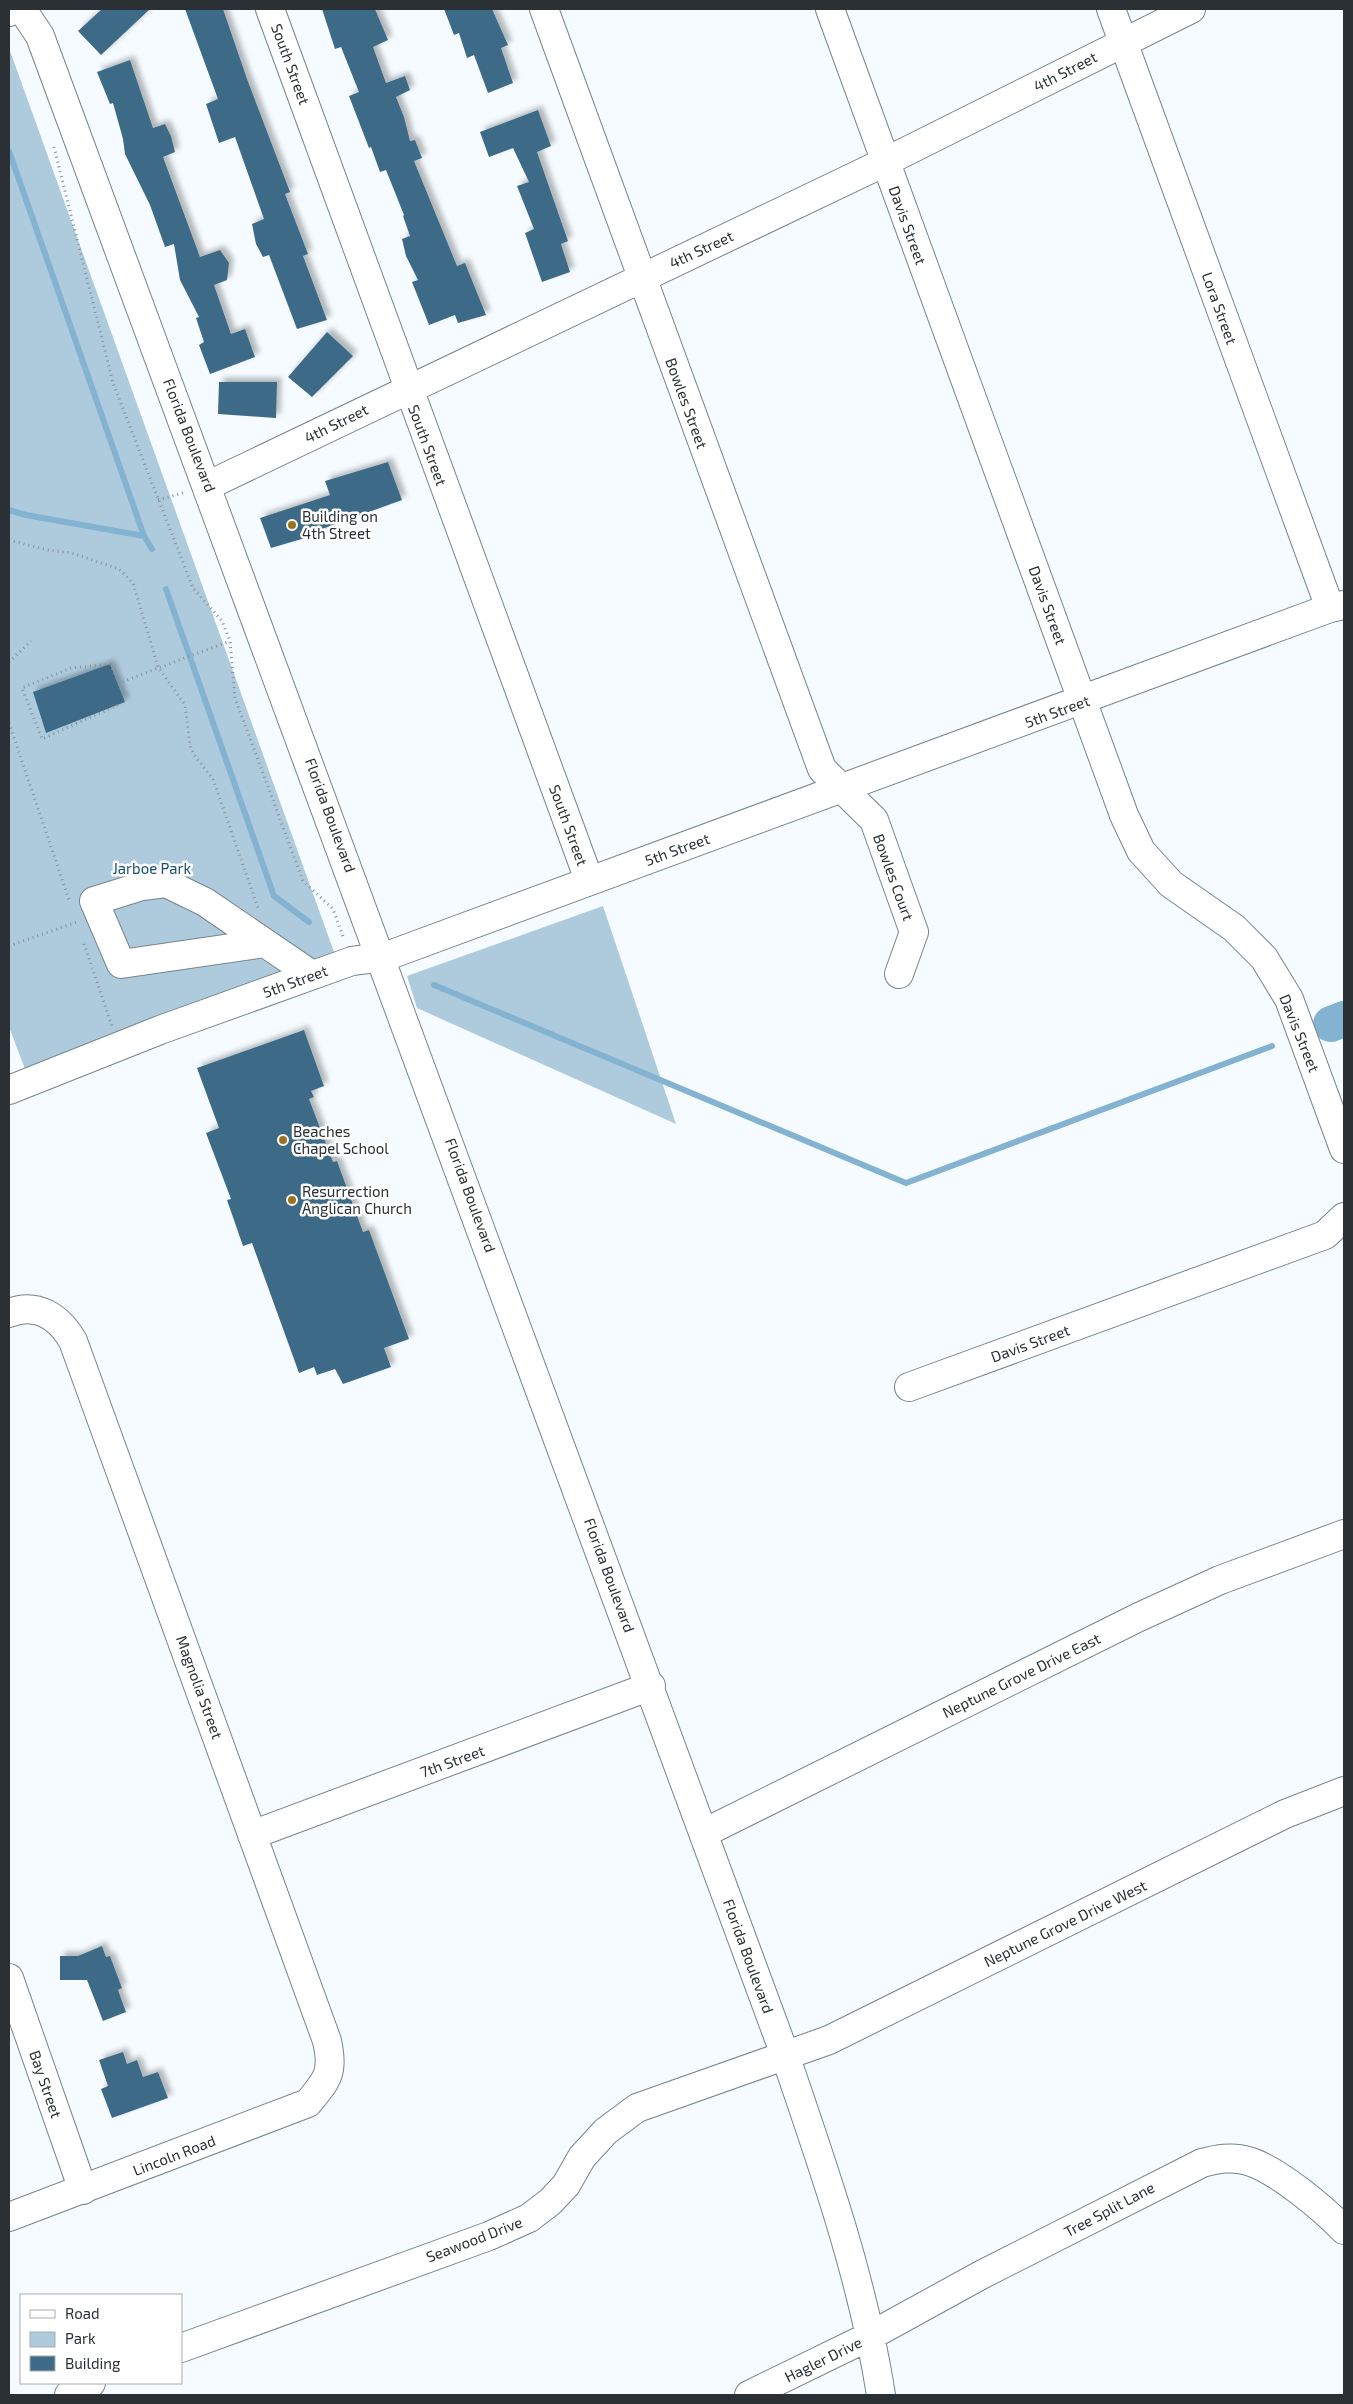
<svg xmlns="http://www.w3.org/2000/svg" width="1353" height="2404" viewBox="0 0 1353 2404" font-family="'Exo 2',sans-serif">
  <style>
    .green { fill: #aecbde }
    .lines { fill: none; stroke-linecap: round; stroke-linejoin: round }
    .stream { stroke: #83b3d0; stroke-width: 6 }
    .river { stroke: #83b3d0; stroke-width: 36 }
    .building { fill: #3e6b87; filter: url(#shadow) }
    .minor-casing { stroke: #77848d; stroke-width: 30 }
    .major-casing { stroke: #77848d; stroke-width: 30 }
    .path { stroke: #8a9094; stroke-width: 3; stroke-dasharray: 1 4; stroke-linecap: butt }
    .minor { stroke: #fff; stroke-width: 28 }
    .major { stroke: #fff; stroke-width: 28 }
    .poi-dot { fill: #97751e; stroke: #fff; stroke-width: 2 }
    .labels { text-anchor: middle; dominant-baseline: central; stroke-width: 5; stroke-linejoin: round; paint-order: stroke }
    .street-label { font-size: 15px; fill: #2a3033; stroke: #fff }
    .poi-label { font-size: 15px; fill: #2a3033; stroke: #fff; text-anchor: start }
    .park-label { font-size: 15px; fill: #17516f; stroke: #fff }
  </style>
  <defs>
    <filter id="shadow"><feDropShadow dx="4.5" dy="-4.5" stdDeviation="2.5" flood-color="#0004"/></filter>
  </defs>
  <rect width="100%" height="100%" fill="#f5fbff"/>
  <path class="green" d="M9 48 334 952 25 1069 9 1027Z
    M603 906 676 1124 417 1008 407 976Z"/>
  <g class="lines">
    <path class="stream" d="M9 151 144 536
      M9 510 26 515 144 536 152 549
      M166 589 274 896 309 922
      M434 985 906 1183 1272 1046"/>
    <path class="river" d="M1331 1024 1344 1019"/>
  </g>
  <path class="building" d="M102 9H150L101 55 78 31Z
    M185 9H223L247 79 290 192 285 194 308 254 303 256 327 320 297 329 269 255 263 257 256 244 252 224 264 219 235 137 219 143 206 104 218 99Z
    M322 9H375L388 40 373 47 386 83 405 76 410 90 396 97 404 117 410 141 415 140 422 158 414 161 457 266 465 263 486 315 458 323 455 315 429 325 412 282 418 280 406 256 402 239 410 236 403 216 404 215 386 170 380 172 371 147 369 148 349 96 359 92 341 47 335 49Z
    M444 9H492L508 45 501 48 513 83 488 93 474 55 467 58 459 33 454 35Z
    M130 60 153 128 165 124 171 136 175 152 163 157 200 257 220 250 229 263 227 280 214 285 231 334 245 329 255 357 210 374 199 345 204 342 196 318 199 317 180 280 174 244 165 247 150 205 125 154 123 139 113 103 110 104 97 72Z
    M538 110 551 146 537 152 568 241 561 244 570 272 542 282 525 233 534 229 517 186 529 182 513 148 489 157 480 132Z
    M327 332 353 356 312 397 288 377Z
    M219 382H277L276 418 218 414Z
    M388 462 402 500 322 529V533L271 548 260 518 330 495 325 481Z
    M110 664 125 702 46 733 33 692Z
    M304 1030 324 1086 311 1091 314 1097 309 1099 333 1162 337 1161 363 1232 369 1230 409 1339 384 1348 391 1367 343 1384 335 1369 317 1375 314 1367 299 1373 252 1243 243 1246 227 1200 231 1199 206 1133 219 1128 197 1068Z
    M102 1946 106 1957 110 1956 122 1988 118 1990 126 2012 103 2021 87 1980H60V1956H78Z
    M123 2052 127 2064 137 2060 143 2077 158 2072 168 2098 112 2118 101 2089 108 2086 99 2060Z"/>
  <g class="lines">
    <defs>
      <path id="minor" d="M22 9 40 36C292 708 540 1381 785 2055 823 2166 863 2279 881 2395
        M270 9 589 880
        M544 9 822 769 874 820 914 932 899 974
        M830 9 1124 815 1141 851 1171 884 1234 928 1264 958 1289 999 1344 1149
        M1111 9 1330 608
        M209 485 885 162 1191 9
        M265 943 121 964 94 901 142 886 166 883 205 902 312 975
        M9 1090 160 1030 352 961 384 957C699 839 1016 727 1330 608L1344 605
        M9 1313C37 1302 59 1317 73 1341L327 2041C334 2072 328 2079 308 2103L9 2217
        M909 1387 1325 1235 1344 1217
        M704 1833 1139 1617 1220 1580 1344 1534
        M252 1835 651 1686
        M9 1978 83 2190
        M181 2348 489 2236 529 2218 550 2202 566 2185 582 2157 606 2131 637 2108 829 2040 1285 1814 1344 1791
        M69 2395 74 2389 91 2383
        M749 2395 870 2336 981 2275 1202 2163C1217 2159 1232 2156 1248 2161 1276 2169 1323 2208 1344 2230"/>
      <path id="major" d="M9 12 15 9"/>
    </defs>
    <use href="#minor" class="minor-casing"/>
    <use href="#major" class="major-casing"/>
    <path class="path" d="M54 147 113 383 193 588 222 621 230 641 235 698 303 881 333 909 344 939
      M158 500 186 492
      M9 540 47 550 72 553 119 569 133 583 158 667 185 705 190 746 195 756 213 779 258 908
      M9 662 31 641
      M118 705 42 739 22 688 71 668 110 664 119 683 230 641
      M9 723 69 900
      M84 944 112 1026
      M9 946 77 922"/>
    <use href="#minor" class="minor"/>
    <use href="#major" class="major"/>
  </g>
  <g class="poi-dot">
    <circle cx="292" cy="525" r="5"/>
    <circle cx="283" cy="1140" r="5"/>
    <circle cx="292" cy="1200" r="5"/>
  </g>
  <g class="labels">
    <g class="street-label">
      <text transform="translate(291 64) rotate(70)">South Street</text>
      <text transform="translate(1065 71) rotate(-27)">4th Street</text>
      <text transform="translate(908 225) rotate(70)">Davis Street</text>
      <text transform="translate(701 249) rotate(-25)">4th Street</text>
      <text transform="translate(1220 308) rotate(70)">Lora Street</text>
      <text transform="translate(687 403) rotate(70)">Bowles Street</text>
      <text transform="translate(336 423) rotate(-26)">4th Street</text>
      <text transform="translate(190 435) rotate(69)">Florida Boulevard</text>
      <text transform="translate(428 445) rotate(70)">South Street</text>
      <text transform="translate(1048 605) rotate(70)">Davis Street</text>
      <text transform="translate(1057 711) rotate(-20)">5th Street</text>
      <text transform="translate(331 815) rotate(70)">Florida Boulevard</text>
      <text transform="translate(569 825) rotate(70)">South Street</text>
      <text transform="translate(677 849) rotate(-20)">5th Street</text>
      <text transform="translate(894 877) rotate(70)">Bowles Court</text>
      <text transform="translate(295 981) rotate(-20)">5th Street</text>
      <text transform="translate(1300 1033) rotate(68)">Davis Street</text>
      <text transform="translate(471 1195) rotate(70)">Florida Boulevard</text>
      <text transform="translate(1030 1343) rotate(-20)">Davis Street</text>
      <text transform="translate(610 1575) rotate(70)">Florida Boulevard</text>
      <text transform="translate(1021 1675) rotate(-26)">Neptune Grove Drive East</text>
      <text transform="translate(200 1687) rotate(70)">Magnolia Street</text>
      <text transform="translate(452 1761) rotate(-20)">7th Street</text>
      <text transform="translate(1065 1923) rotate(-26)">Neptune Grove Drive West</text>
      <text transform="translate(749 1956) rotate(70)">Florida Boulevard</text>
      <text transform="translate(46 2084) rotate(71)">Bay Street</text>
      <text transform="translate(174 2155) rotate(-21)">Lincoln Road</text>
      <text transform="translate(1109 2209) rotate(-28)">Tree Split Lane</text>
      <text transform="translate(474 2239) rotate(-21)">Seawood Drive</text>
      <text transform="translate(823 2359) rotate(-26)">Hagler Drive</text>
    </g>
    <g class="poi-label">
      <text x="302" y="516">Building on<tspan x="302" dy="17">4th Street</tspan></text>
      <text x="293" y="1131">Beaches<tspan x="293" dy="17">Chapel School</tspan></text>
      <text x="302" y="1191">Resurrection<tspan x="302" dy="17">Anglican Church</tspan></text>
    </g>
    <g class="park-label">
      <text x="152" y="868">Jarboe Park</text>
    </g>
  </g>
  <rect width="1353" height="2404" fill="none" stroke="#2a3033" stroke-width="20"/>
  <rect x="20" y="2294" width="162" height="90" fill="#ffffff" stroke="#aaacad"/>
  <rect x="30" y="2310" width="25" height="8" fill="#ffffff" stroke="#aaacad"/>
  <text x="65" y="2319" font-size="15" fill="#2a3033">Road</text>
  <rect x="30" y="2332" width="25" height="15" fill="#aecbde" stroke="#aaacad"/>
  <text x="65" y="2344" font-size="15" fill="#2a3033">Park</text>
  <rect x="30" y="2356" width="25" height="15" fill="#3e6b87" stroke="#aaacad"/>
  <text x="65" y="2369" font-size="15" fill="#2a3033">Building</text>
</svg>
